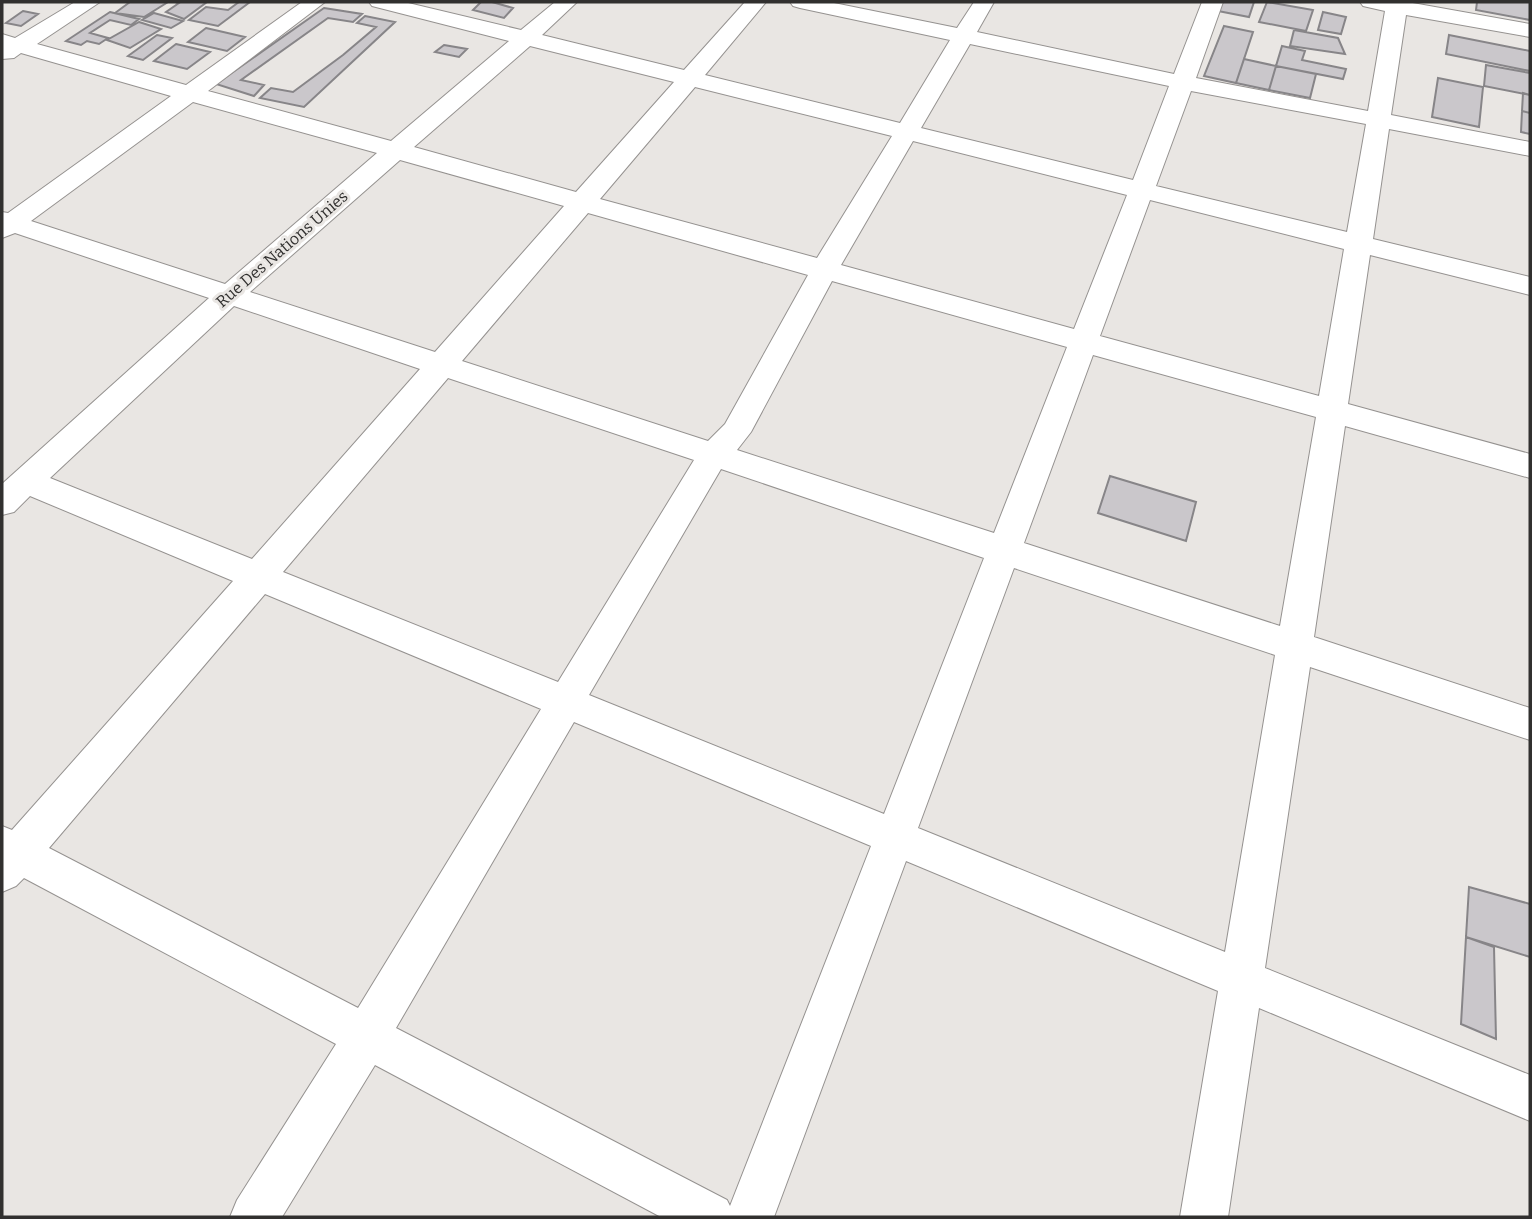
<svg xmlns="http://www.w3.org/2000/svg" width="1532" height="1219" viewBox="0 0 1532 1219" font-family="Bitter,serif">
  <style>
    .building { fill: #cac7cb; stroke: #878588; stroke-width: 2 }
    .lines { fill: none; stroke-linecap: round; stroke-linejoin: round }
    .minor-casing { stroke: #959290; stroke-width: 2 }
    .minor { fill: #fff; fill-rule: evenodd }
    .labels { text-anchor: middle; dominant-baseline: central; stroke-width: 6; stroke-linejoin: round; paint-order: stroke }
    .far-street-label { font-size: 16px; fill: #31302f; stroke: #e9e6e3 }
  </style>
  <rect width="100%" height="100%" fill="#e9e6e3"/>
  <path class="building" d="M130 2H168L144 17 115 13Z
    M175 2H207L184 19 166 12 179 3Z
    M239 2H250L218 26 189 20 206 7 228 10Z
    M481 2H492L513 8 504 18 473 10Z
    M1222 2H1254L1249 17 1218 11Z
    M1267 2 1313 10 1306 31 1259 22Z
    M1477 2H1530V20L1476 10Z
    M324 8 362 14 353 22 328 18 241 80 264 85 254 96 216 84Z
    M23 11 38 14 21 26 6 23Z
    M110 12 139 19 131 25 110 20 90 33 108 38 99 44 87 41 81 45 66 41Z
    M1323 12 1346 17 1341 34 1318 30Z
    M154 13 183 21 171 28 142 20Z
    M365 16 395 22 304 107 260 98 271 88 293 92 343 55 376 27 357 23Z
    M139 22 161 29 130 48 107 40Z
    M1224 26 1253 32 1236 83 1204 76Z
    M206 28 245 37 227 51 188 42Z
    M1294 30 1338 38 1345 54 1290 46Z
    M157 35 172 38 143 60 128 56Z
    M1449 35 1530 51V71L1446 54Z
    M176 44 210 52 187 69 154 61Z
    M444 45 467 49 459 57 435 52Z
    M1282 46 1305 51 1302 60 1346 69 1343 79 1276 66Z
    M1244 59 1276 66 1269 90 1236 83Z
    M1486 65 1530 73V95L1484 86Z
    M1276 66 1316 74 1310 98 1269 90Z
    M1438 78 1483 87 1479 127 1432 117Z
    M1523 93 1530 95V113L1522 111Z
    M1522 111 1530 113V134L1521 132Z
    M1110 476 1196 502 1186 541 1098 513Z
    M1469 887 1530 904V957L1466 937Z
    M1466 937 1494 947 1496 1039 1461 1024Z"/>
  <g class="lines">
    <defs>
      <path id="minor" d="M75 2H100L37 44 186 85 302 2H325L208 91 391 141 509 41 372 6 369 2H404L521 30 555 2H577L542 35 684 70 745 2H766L705 75 900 123 950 40 800 8 793 6 790 2H829L957 28 974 2H994L977 32 1174 74 1202 2H1223L1196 78 1368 111 1385 11 1363 6 1360 2H1407L1530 24V37L1406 15 1391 115 1530 142V156L1389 129 1373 239 1530 277V295L1370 255 1348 404 1530 454V478L1345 426 1314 637 1530 708V740L1310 667 1265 968 1530 1075V1121L1259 1008 1228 1217H1180L1218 991 906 861 774 1217H661L375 1065 282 1217H230L237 1200 336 1044 24 878 16 886 2 892V826L12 830 233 581 30 496 14 512 2 515V484L209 298 15 233 2 238V212L8 213 171 96 21 53 14 58 2 59V34L15 38ZM970 44 1169 86 1133 180 921 128ZM530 46 674 82 576 192 414 147ZM695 87 892 136 817 258 600 199ZM1191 91 1366 124 1347 232 1156 186ZM193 102 377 153 225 284 31 221ZM913 141 1127 195 1074 329 841 265ZM400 160 564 206 435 352 250 292ZM1150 200 1344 249 1319 396 1100 336ZM588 213 808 275 725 424 708 441 462 361ZM832 281 1067 347 994 533 737 450 751 432ZM234 306 420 369 252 559 50 478ZM1093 355 1316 417 1280 626 1024 543ZM448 378 694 460 558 682 283 572ZM721 469 984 558 884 814 589 695ZM1014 568 1275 655 1225 952 918 828ZM265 594 541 709 358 1008 49 848ZM574 722 871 846 730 1206 727 1200 396 1028Z"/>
    </defs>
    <use href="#minor" class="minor-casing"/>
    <use href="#minor" class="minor"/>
  </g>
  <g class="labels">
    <g class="far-street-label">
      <text transform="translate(282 249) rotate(-41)">Rue Des Nations Unies</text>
    </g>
  </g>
  <rect width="1532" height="1219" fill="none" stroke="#31302f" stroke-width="7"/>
</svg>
